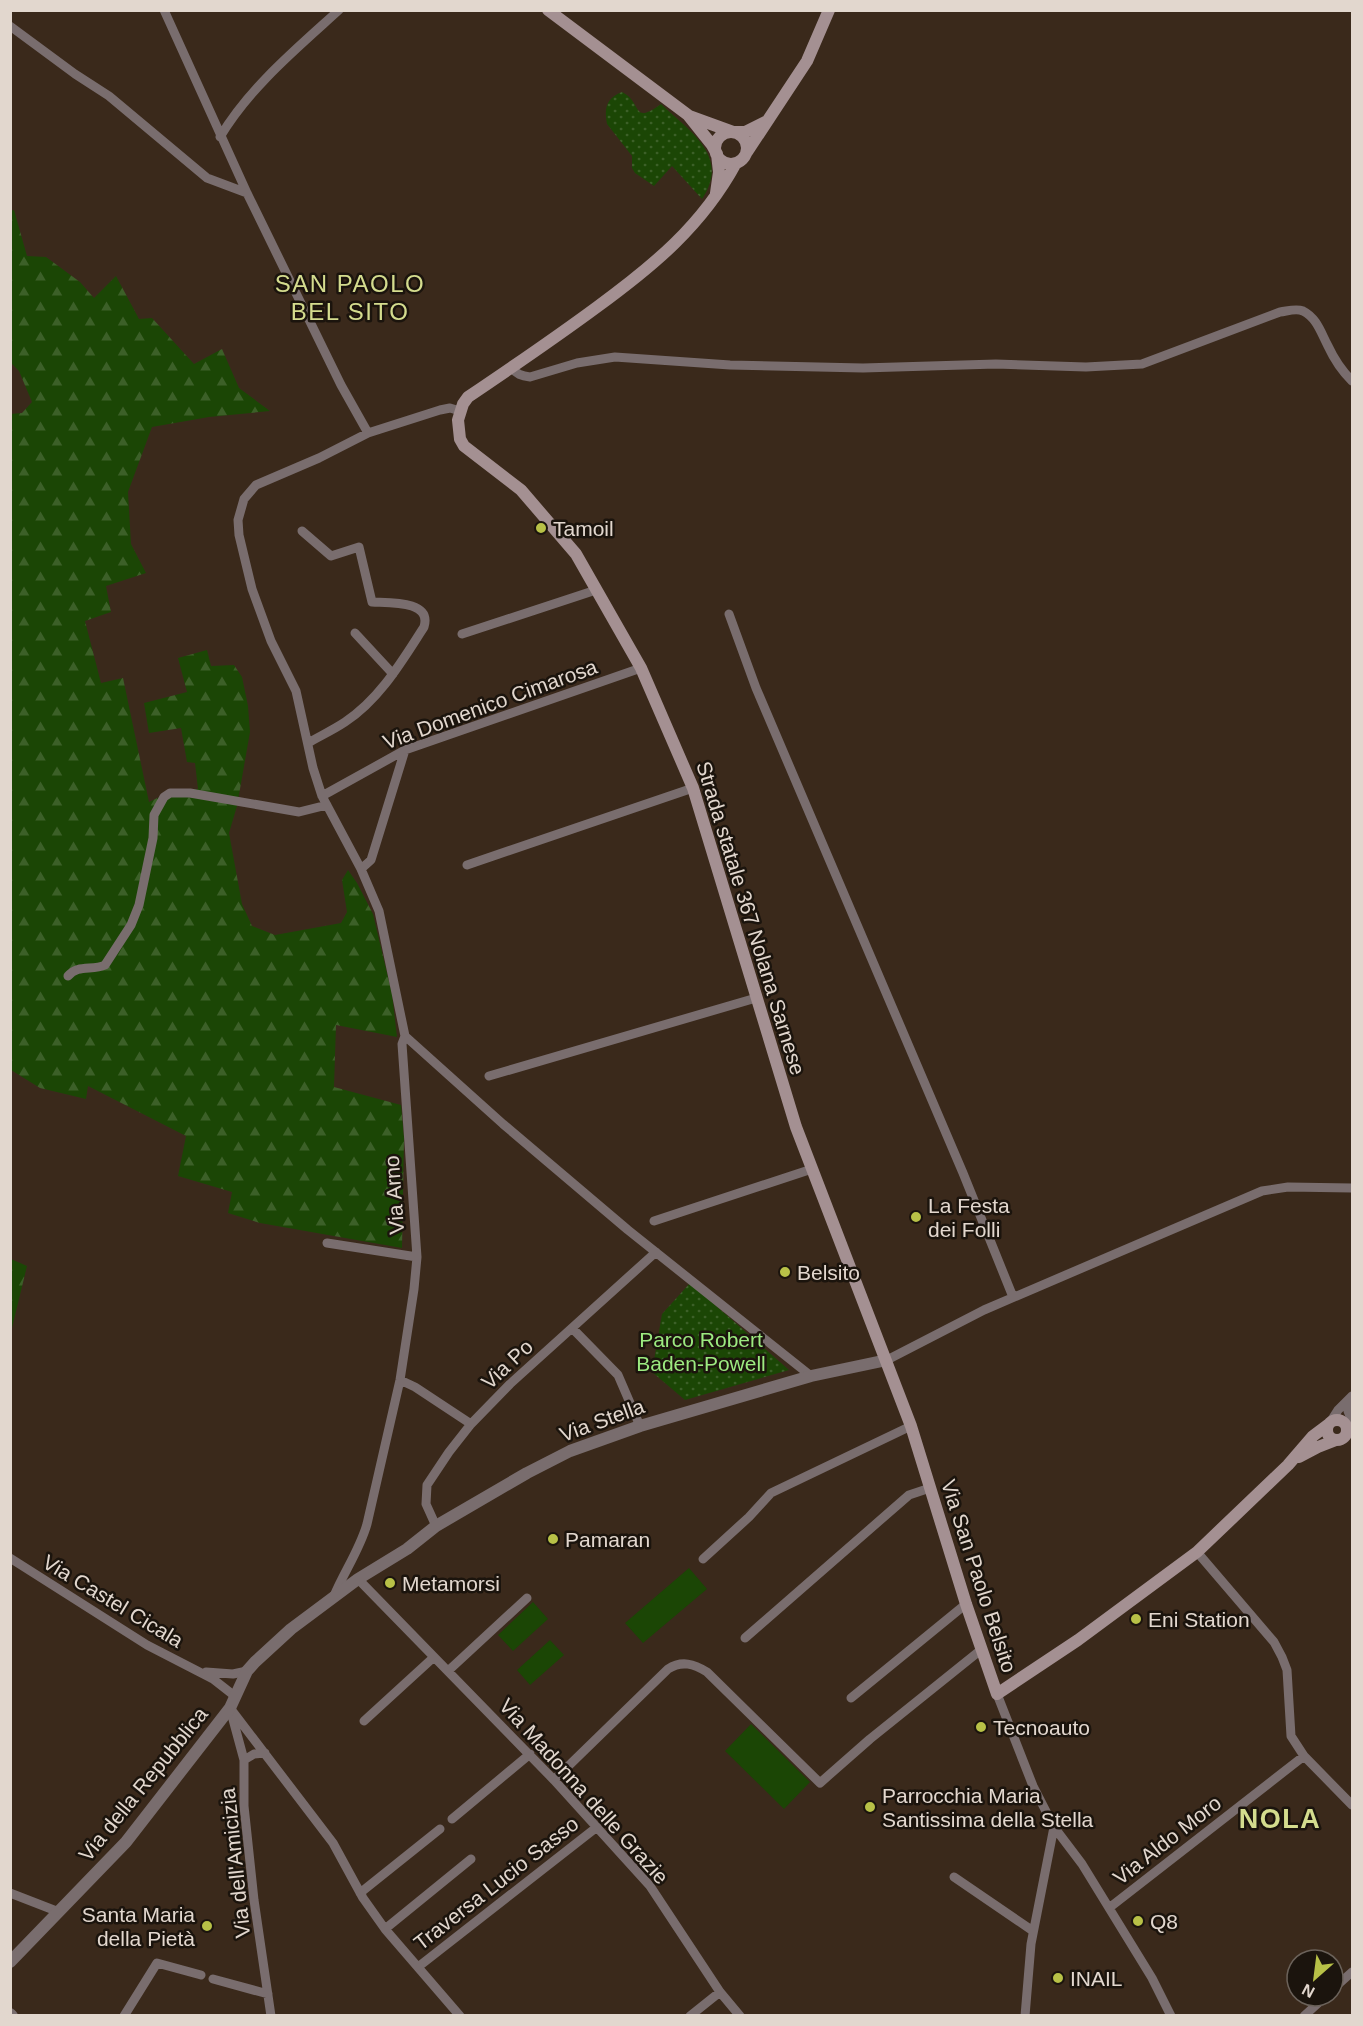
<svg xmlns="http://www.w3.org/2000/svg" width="1363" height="2026" viewBox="0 0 1363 2026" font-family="Arial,sans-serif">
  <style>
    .grass { fill: url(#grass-dots) }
    .forest { fill: url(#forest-firs) }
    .pitch { fill: #1b4605 }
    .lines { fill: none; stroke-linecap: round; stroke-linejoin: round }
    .minor { stroke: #796d6e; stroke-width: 9 }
    .tertiary { stroke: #796d6e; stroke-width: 12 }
    .secondary { stroke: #a49092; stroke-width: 12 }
    .poi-dot { fill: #b8c147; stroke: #1b140d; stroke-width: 2 }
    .labels { text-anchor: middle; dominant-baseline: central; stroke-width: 5; stroke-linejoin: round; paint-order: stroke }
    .poi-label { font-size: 21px; fill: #e2d7ce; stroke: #1b140d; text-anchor: start }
    .street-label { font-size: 21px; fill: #e2d7ce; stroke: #1b140d }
    .park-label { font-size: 21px; fill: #9cea80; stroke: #1b140d }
    .quarter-label { font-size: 24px; letter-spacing: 1.5px; fill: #d4dc8e; stroke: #1b140d }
    .district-label { font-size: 27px; font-weight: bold; letter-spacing: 1.5px; fill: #d4dc8e; stroke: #1b140d }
  </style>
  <defs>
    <pattern id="grass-dots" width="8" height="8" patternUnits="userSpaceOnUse" patternTransform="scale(1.5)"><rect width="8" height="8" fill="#1b4605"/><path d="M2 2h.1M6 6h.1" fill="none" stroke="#3c6028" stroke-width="1.8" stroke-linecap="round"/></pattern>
    <pattern id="forest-firs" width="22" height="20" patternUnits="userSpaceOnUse" patternTransform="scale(1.5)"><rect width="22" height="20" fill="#1b4605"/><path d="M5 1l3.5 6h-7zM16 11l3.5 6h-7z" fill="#3c6028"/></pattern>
  </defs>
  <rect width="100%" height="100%" fill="#3a291b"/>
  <path class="grass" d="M622 92C643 102 631 126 661 104 689 131 731 156 702 199L672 166 654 186 635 173 632 168V156L607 124C604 109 606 98 622 92Z
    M690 1283 789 1370 685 1400 652 1372 662 1314Z"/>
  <path class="forest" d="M14 210 27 256 46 257 80 282 94 298 116 276 139 319 152 318 194 364 222 349 239 388 270 411 209 417 152 427 128 492 131 544 146 573 106 586 111 612 85 621 101 683 123 678 149 802 174 790 198 789 195 763 187 762 181 728 149 733 144 703 187 692 178 658 207 650 211 666 234 665 242 677 248 706 250 732 237 806 229 833 242 904 252 926 275 935 341 923 347 912 342 880 348 870 357 883 373 914 392 994 397 1037 336 1025 334 1087 401 1105 404 1138 402 1248 260 1223 228 1213 232 1192 178 1176 186 1136 88 1086 86 1099 40 1088 11 1070 10 414 22 413 32 402 19 371 11 363 10 211Z
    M11 1259 27 1266 11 1332Z"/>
  <path class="pitch" d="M689 1568 707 1589 643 1643 625 1623Z
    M533 1602 548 1619 513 1651 498 1635Z
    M550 1640 564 1655 530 1685 517 1670Z
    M751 1724 810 1782 784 1809 725 1751Z"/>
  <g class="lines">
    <path class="minor" d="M164 10 247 193 341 385 368 433 440 410 450 408 460 411
      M10 26 75 74 109 96 207 178 247 193
      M220 137C250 87 296 49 339 10
      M511 368C517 374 521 376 530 377L577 363 615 357 730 365 863 368 996 364 1086 367 1142 364 1280 312C1288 311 1296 308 1303 311 1317 318 1321 333 1328 346 1334 359 1342 371 1352 381
      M302 531 331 556 359 547 372 602C389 603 432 600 424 627 402 661 380 699 345 722 333 730 320 736 308 743
      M729 614 756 688 963 1173 1013 1297
      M355 633 393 674
      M462 634 596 590
      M322 796 405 750 641 668
      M467 865 693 788
      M361 869 371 860 405 750
      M68 976C78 964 92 971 105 965L131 925 139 905 153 838 154 815 164 797 170 793H190L299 812 327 805
      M405 1036 503 1124 628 1230 811 1376
      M489 1076 756 998
      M654 1221 812 1169
      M327 1243 417 1257
      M572 1328 618 1375 640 1426
      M887 1360 984 1310 1262 1191 1288 1187 1352 1188
      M400 1380 415 1387 471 1424
      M1350 1400 1348 1411 1352 1421
      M1331 1421 1338 1410 1352 1396
      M436 1526 426 1504 427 1485 449 1452 471 1424 510 1384 656 1252
      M1197 1552 1274 1642 1282 1657 1287 1670 1291 1736 1304 1756 1352 1805
      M10 1558 147 1645 213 1679 236 1697
      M703 1559 749 1517 771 1493 911 1426
      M358 1579 554 1780 650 1886 720 1992 740 2016
      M334 1596C344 1572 360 1549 367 1524L400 1380 414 1289 417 1257 402 1044 405 1036 379 911 361 869 322 796 313 768 296 691 271 641 252 589 239 535 238 520 244 499 256 485 319 458 368 433
      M745 1638 909 1495 930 1488
      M448 1671 527 1598
      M206 1672 233 1674 247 1671
      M997 1694 1033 1786 1054 1827 1082 1864 1152 1978 1171 2016
      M851 1698 966 1604
      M230 1708 333 1843 363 1898 385 1929 460 2016
      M231 1712 244 1760V1806L254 1900 271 2016
      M364 1721 434 1657
      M244 1760 254 1754 265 1753
      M554 1780 668 1669C682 1660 694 1664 707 1672L820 1783 870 1739 982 1649
      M452 1819 530 1754
      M954 1877 1033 1931
      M10 1893 59 1912
      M360 1893 440 1829
      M1109 1908 1304 1756
      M385 1929 471 1859
      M418 1967 597 1827
      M213 1979 268 1994
      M1333 1989 1352 1972
      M124 2016 157 1963 201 1975
      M690 2016 720 1992
      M1025 2016 1031 1944 1054 1827
      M1304 2016 1326 1996"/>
    <path class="tertiary" d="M10 1962 126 1842 230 1708 247 1671 255 1662 291 1629 358 1579 407 1549 436 1526 527 1473 570 1451 640 1426 811 1376 887 1360
      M10 2014 12 2016"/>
    <path class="secondary" d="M548 10 688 115 712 145 717 154 719 172 716 193
      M689 116 733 132H745L765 122
      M715 148a16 16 0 1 1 32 0a16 16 0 1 1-32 0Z
      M747 152 807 61 829 10
      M736 163C702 226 653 266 597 307 555 338 511 368 468 397L463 404 458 420 460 439 464 446 521 490 576 554 641 668 693 788 796 1127 911 1426 966 1604 997 1694 1078 1640 1197 1552 1288 1465 1313 1436 1329 1424
      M1327 1430a10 10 0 1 1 20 0a10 10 0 1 1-20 0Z
      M1299 1457 1318 1447 1336 1440"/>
  </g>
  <g class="poi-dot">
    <circle cx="541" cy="528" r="6"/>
    <circle cx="916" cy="1217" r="6"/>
    <circle cx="785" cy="1272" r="6"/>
    <circle cx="553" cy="1539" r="6"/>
    <circle cx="390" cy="1583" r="6"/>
    <circle cx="1136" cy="1619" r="6"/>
    <circle cx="981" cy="1727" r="6"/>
    <circle cx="870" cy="1807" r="6"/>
    <circle cx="1138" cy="1921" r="6"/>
    <circle cx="207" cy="1926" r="6"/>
    <circle cx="1058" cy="1978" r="6"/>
  </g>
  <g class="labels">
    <g class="poi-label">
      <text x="553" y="528">Tamoil</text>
      <text x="928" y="1205">La Festa<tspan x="928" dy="24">dei Folli</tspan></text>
      <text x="797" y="1272">Belsito</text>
      <text x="565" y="1539">Pamaran</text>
      <text x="402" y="1583">Metamorsi</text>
      <text x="1148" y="1619">Eni Station</text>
      <text x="993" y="1727">Tecnoauto</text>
      <text x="882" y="1795">Parrocchia Maria<tspan x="882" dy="24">Santissima della Stella</tspan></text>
      <text x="195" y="1914" text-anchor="end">Santa Maria<tspan x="195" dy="24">della Pietà</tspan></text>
      <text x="1150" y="1921">Q8</text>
      <text x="1070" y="1978">INAIL</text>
    </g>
    <g class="street-label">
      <text transform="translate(490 704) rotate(-20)">Via Domenico Cimarosa</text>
      <text transform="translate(751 918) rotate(73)">Strada statale 367 Nolana Sarnese</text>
      <text transform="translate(394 1195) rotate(-94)">Via Arno</text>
      <text transform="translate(507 1364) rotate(-43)">Via Po</text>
      <text transform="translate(602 1420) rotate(-20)">Via Stella</text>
      <text transform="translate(979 1576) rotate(72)">Via San Paolo Belsito</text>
      <text transform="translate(113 1601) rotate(31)">Via Castel Cicala</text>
      <text transform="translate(143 1784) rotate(-51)">Via della Repubblica</text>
      <text transform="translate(584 1791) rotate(48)">Via Madonna delle Grazie</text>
      <text transform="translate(1167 1840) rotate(-38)">Via Aldo Moro</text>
      <text transform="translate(235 1863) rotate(-96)">Via dell'Amicizia</text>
      <text transform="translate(496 1883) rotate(-38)">Traversa Lucio Sasso</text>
    </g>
    <g class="park-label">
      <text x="701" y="1339">Parco Robert<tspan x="701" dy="24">Baden-Powell</tspan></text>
    </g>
    <g class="quarter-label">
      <text x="350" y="283">SAN PAOLO<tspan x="350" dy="28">BEL SITO</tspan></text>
    </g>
    <g class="district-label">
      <text x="1280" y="1819">NOLA</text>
    </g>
  </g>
  <rect width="1363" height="2026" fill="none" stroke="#e2d7ce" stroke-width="24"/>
  <g transform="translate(1315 1978) rotate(208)"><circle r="28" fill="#1b140d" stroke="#6b625a" stroke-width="1.5"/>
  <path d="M0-4.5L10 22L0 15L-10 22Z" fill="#b8c147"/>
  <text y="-9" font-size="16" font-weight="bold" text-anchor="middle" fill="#e2d7ce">N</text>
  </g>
</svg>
